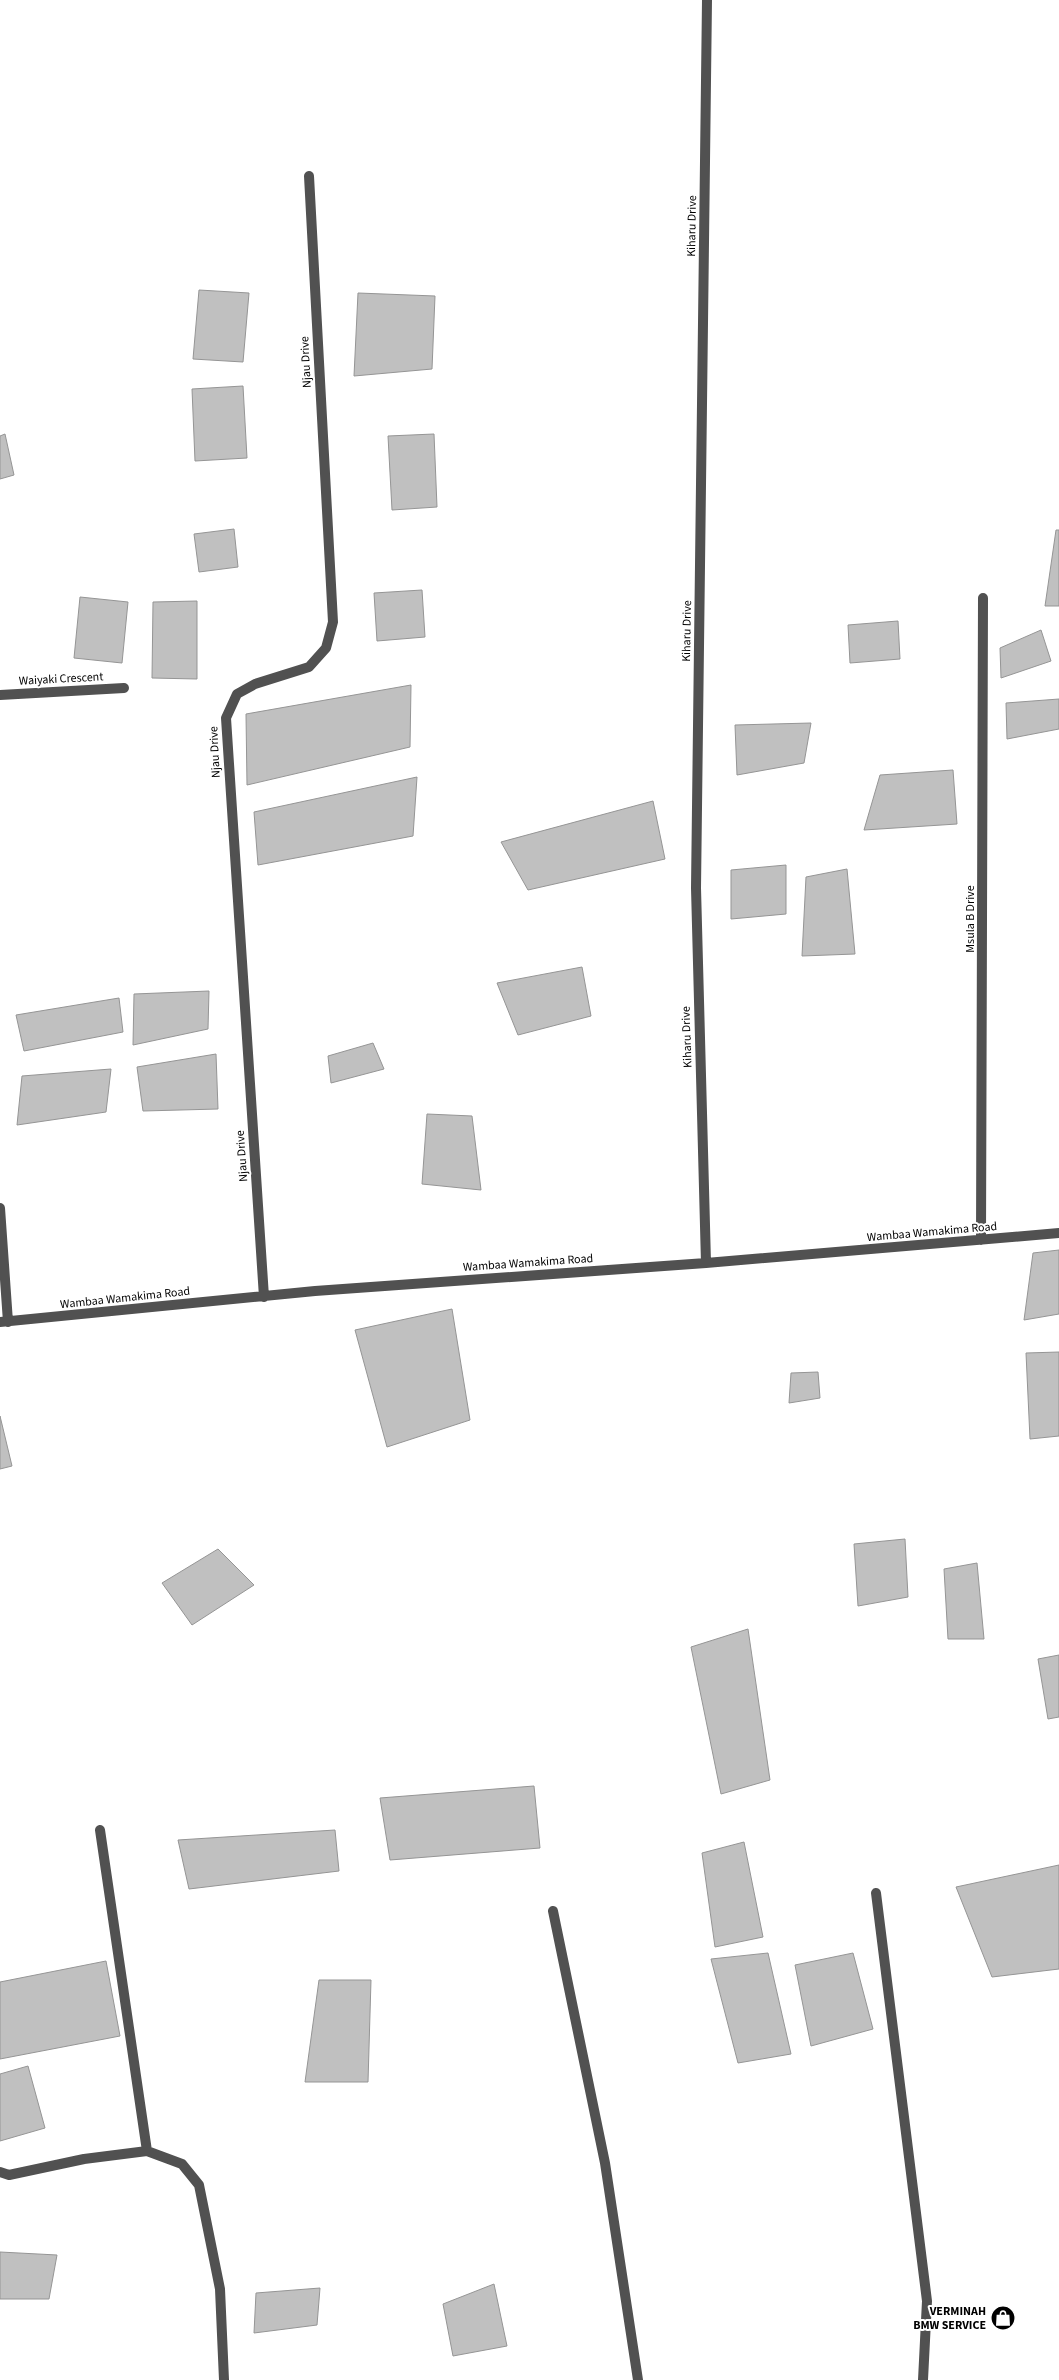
<svg xmlns="http://www.w3.org/2000/svg" width="1059" height="2380" viewBox="0 0 1059 2380" font-family="'Source Sans 3',sans-serif">
  <style>
    .building { fill: #c0c0c0; stroke: #959595 }
    .lines { fill: none; stroke-linecap: round; stroke-linejoin: round }
    .minor { stroke: #515151; stroke-width: 10 }
    .labels { text-anchor: middle; dominant-baseline: central; stroke-width: 4; stroke-linejoin: round; paint-order: stroke }
    .street-label { font-size: 12px; fill: #000; stroke: #fff }
    .poi-label { font-size: 12px; font-weight: bold; fill: #000; stroke: #fff; text-anchor: end }
  </style>
  <rect width="100%" height="100%" fill="#fff"/>
  <path class="building" d="M199 290 249 293 243 362 193 359Z
    M358 293 435 296 432 369 354 376Z
    M243 386 247 458 195 461 192 389Z
    M5 434 14 475 0 479V436Z
    M434 434 437 507 392 510 388 436Z
    M234 529 238 567 199 572 194 534Z
    M1056 530H1059V606H1045Z
    M422 590 425 637 377 641 374 593Z
    M80 597 128 602 122 663 74 658Z
    M197 601V679L152 678 153 602Z
    M898 621 900 659 850 663 848 625Z
    M1041 630 1051 661 1001 678 1000 648Z
    M411 685 410 747 247 785 246 714Z
    M1059 699V729L1007 739 1006 703Z
    M811 723 804 763 737 775 735 725Z
    M953 770 957 824 864 830 880 775Z
    M417 777 413 836 258 865 254 812Z
    M653 801 665 859 528 890 501 842Z
    M786 865V914L731 919V870Z
    M847 869 855 954 802 956 806 877Z
    M582 967 591 1016 518 1035 497 983Z
    M209 991 208 1029 133 1045 134 994Z
    M119 998 123 1032 24 1051 16 1015Z
    M373 1043 384 1069 331 1083 328 1056Z
    M216 1054 218 1109 143 1111 137 1067Z
    M111 1069 106 1112 17 1125 22 1076Z
    M427 1114 472 1116 481 1190 422 1184Z
    M1059 1250V1314L1024 1320 1033 1253Z
    M452 1309 470 1420 387 1447 355 1330Z
    M1059 1352V1436L1030 1439 1026 1353Z
    M818 1372 820 1398 789 1403 791 1373Z
    M0 1416 12 1466 0 1469Z
    M905 1539 908 1597 858 1606 854 1544Z
    M218 1549 254 1585 192 1625 162 1583Z
    M977 1563 984 1639H948L944 1569Z
    M748 1629 770 1780 721 1794 691 1647Z
    M1059 1655V1717L1048 1719 1038 1659Z
    M534 1786 540 1848 390 1860 380 1798Z
    M335 1830 339 1871 189 1889 178 1840Z
    M744 1842 763 1937 715 1947 702 1853Z
    M1059 1865V1969L992 1977 956 1887Z
    M768 1953 791 2054 738 2063 711 1959Z
    M853 1953 873 2029 811 2046 795 1965Z
    M106 1961 120 2036 0 2059V1982Z
    M319 1980H371L368 2082H305Z
    M28 2066 45 2128 0 2141V2074Z
    M0 2252 57 2255 49 2299H0Z
    M494 2284 507 2346 453 2356 443 2304Z
    M320 2288 317 2325 254 2333 256 2293Z"/>
  <g class="lines">
    <path class="minor" d="M0 695 124 688
      M0 1208 8 1322
      M981 1240 983 598
      M706 1263 696 888 707 0
      M264 1297 226 718 237 694 255 684 309 667 326 648 333 622 309 176
      M0 1322 315 1291 706 1263 1059 1233
      M100 1830 147 2151
      M876 1893 927 2301 923 2380
      M553 1911 605 2163 638 2380
      M0 2172 9 2175 84 2159 147 2151 182 2164 199 2185 220 2289 224 2380"/>
  </g>
  <defs>
    <symbol id="shop-disc" viewBox="-11 -11 22 22"><circle r="9.5" fill="#000" stroke="#fff"/><path d="M-5-2.5h2.3a2.7 3.5 0 0 1 5.4 0H5L5.5 6h-11ZM-1.5-2.5h3a1.5 2.3 0 0 0-3 0Z" fill="#fff"/></symbol>
  </defs>
  <g fill-rule="evenodd">
    <use href="#shop-disc" x="989" y="2304" width="28" height="28"/>
  </g>
  <g class="labels">
    <g class="street-label">
      <text transform="translate(692 226) rotate(-89)">Kiharu Drive</text>
      <text transform="translate(306 362) rotate(-93)">Njau Drive</text>
      <text transform="translate(687 631) rotate(-89)">Kiharu Drive</text>
      <text transform="translate(61 679) rotate(-3)">Waiyaki Crescent</text>
      <text transform="translate(215 752) rotate(-93)">Njau Drive</text>
      <text transform="translate(970 919) rotate(-90)">Msula B Drive</text>
      <text transform="translate(687 1037) rotate(-92)">Kiharu Drive</text>
      <text transform="translate(242 1156) rotate(-94)">Njau Drive</text>
      <text transform="translate(932 1232) rotate(-5)">Wambaa Wamakima Road</text>
      <text transform="translate(528 1263) rotate(-4)">Wambaa Wamakima Road</text>
      <text transform="translate(125 1298) rotate(-6)">Wambaa Wamakima Road</text>
    </g>
    <g class="poi-label">
      <text x="986" y="2311">VERMINAH<tspan x="986" dy="14">BMW SERVICE</tspan></text>
    </g>
  </g>
</svg>
